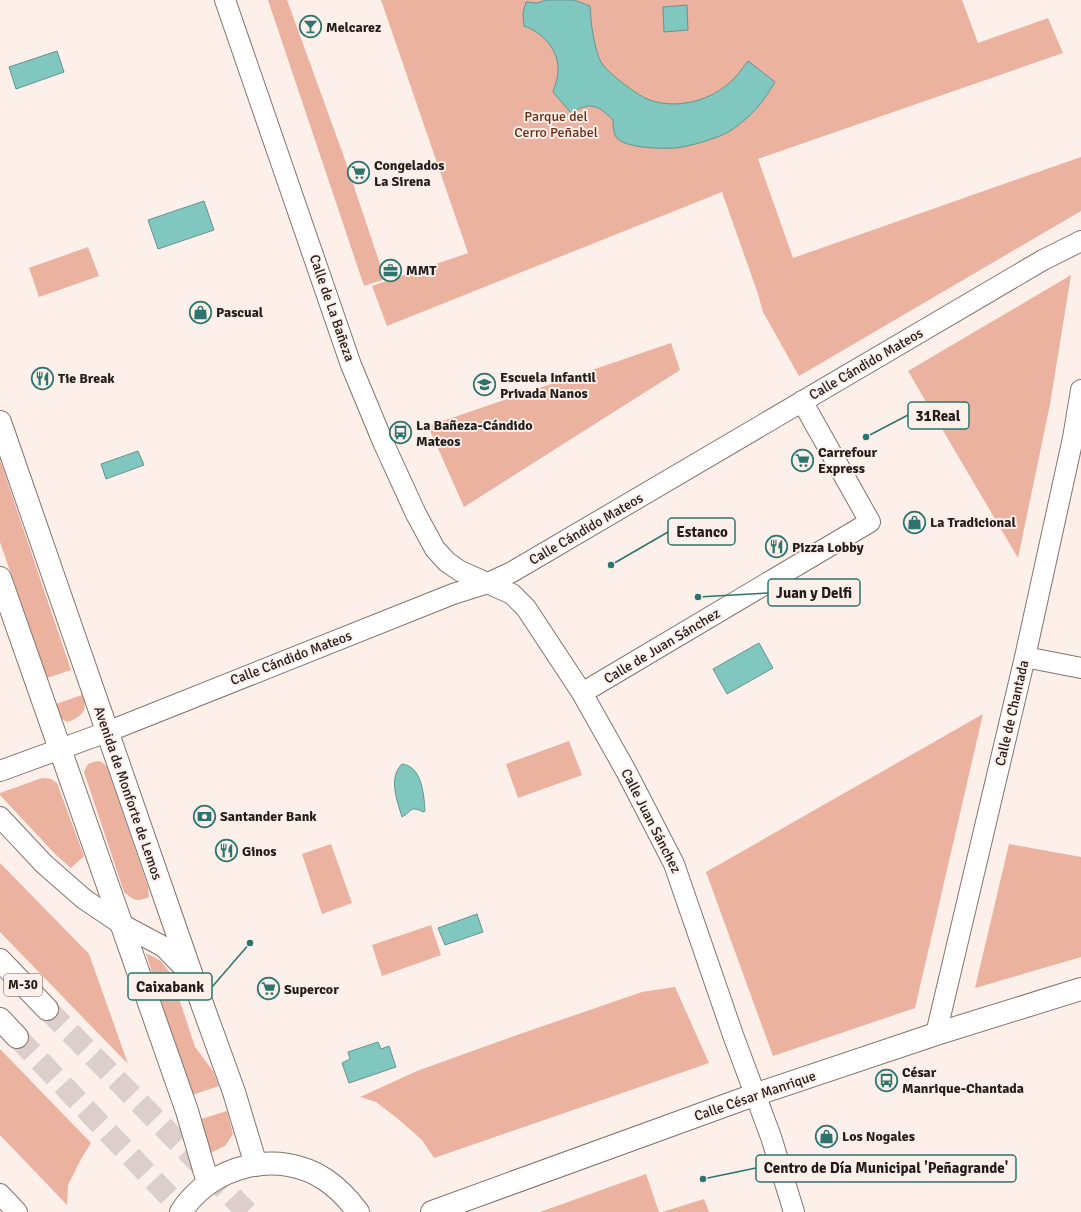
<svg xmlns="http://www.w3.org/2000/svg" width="1081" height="1212" viewBox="0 0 1081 1212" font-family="Signika,sans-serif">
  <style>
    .green { fill: #ebb29f }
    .water { fill: #80c7c0; stroke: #64948e }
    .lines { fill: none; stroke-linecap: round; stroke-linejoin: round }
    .motorway-tunnel { stroke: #dccfcb; stroke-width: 22; stroke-dasharray: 22 11; stroke-linecap: butt }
    .minor-casing { stroke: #83746e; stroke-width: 22 }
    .tertiary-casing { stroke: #83746e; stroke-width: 24 }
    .motorway-casing { stroke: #83746e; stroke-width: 24 }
    .minor { stroke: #fff; stroke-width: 20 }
    .tertiary { stroke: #fff; stroke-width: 22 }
    .motorway { stroke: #fff; stroke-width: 22 }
    .labels { text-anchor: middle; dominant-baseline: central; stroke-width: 4; stroke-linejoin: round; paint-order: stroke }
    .shield { fill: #fdefea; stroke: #645b58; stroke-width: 1 }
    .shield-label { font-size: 13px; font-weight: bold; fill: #221c1a }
    .poi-label { font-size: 14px; font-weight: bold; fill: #221c1a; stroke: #fdefea; text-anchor: start }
    .park-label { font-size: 14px; fill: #6e2b12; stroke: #fdefea }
    .street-label { font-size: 14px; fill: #221c1a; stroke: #fdefea }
    .leader { fill: none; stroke: #2c746d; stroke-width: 1.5 }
    .callout-dot { fill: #2c746d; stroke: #fdefea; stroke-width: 1.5 }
    .callout { fill: #fdefea; stroke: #2c746d; stroke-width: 1.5 }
    .callout-label { font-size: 15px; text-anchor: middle; font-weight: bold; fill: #221c1a }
  </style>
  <rect width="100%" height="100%" fill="#fdefea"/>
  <path class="green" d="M268 0H287L344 157 385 279 364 286Z
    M381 0H962L978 43 1048 18 1063 53 758 159 793 258 1081 157V211L799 376 763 312 758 294 722 192 387 326 372 286 468 253Z
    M88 247 99 276 39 297 29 268Z
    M1071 275 1050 404 1018 558 908 371Z
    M671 343 680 370 464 507 428 426Z
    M0 460 71 670 47 678 0 542Z
    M82 695C89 711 82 716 68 722L59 718 53 705Z
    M983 714 915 1008 773 1056 706 872Z
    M569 741 582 775 518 798 506 764Z
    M97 761 102 762 107 767 148 887 149 897C136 902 135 901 124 892L84 772 88 764Z
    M42 778 51 779 57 783 84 856 71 868 55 854 0 795V793Z
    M331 844 352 903 322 914 302 854Z
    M1009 844 1081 857V957L975 988Z
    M0 863 89 954 128 1064 0 932Z
    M431 925 441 955 382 976 372 945Z
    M146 953 161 961 171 974 195 1047 213 1071 219 1086 189 1096Z
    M675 987 709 1063 434 1158 422 1140 397 1118 376 1102 360 1097 417 1071 517 1035 642 992Z
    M0 1049 91 1143 81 1159 68 1185 67 1205 0 1135Z
    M227 1111 233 1134 225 1146 206 1155 198 1120Z
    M646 1174 659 1212H540Z
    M704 1199 709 1212H662Z"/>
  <path class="water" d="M546 0H574L590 6C591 24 593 41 599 58 603 68 615 77 624 84 631 89 637 94 645 98 671 110 706 103 728 84 736 78 742 69 748 61L775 82C762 104 751 117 730 131 719 138 688 147 675 148 662 149 623 148 616 137 613 132 613 125 613 120 597 104 590 102 571 113L553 92C555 85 558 78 558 70 559 50 542 32 524 26L523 13 526 2 537 3Z
    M687 5 688 30 664 32 663 7Z
    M57 51 64 72 16 89 9 67Z
    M204 201 214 230 158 249 148 220Z
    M138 451 144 465 106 479 101 464Z
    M759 643 773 668 727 694 713 669Z
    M402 764C422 766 424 795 425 811L423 812C411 805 411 812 402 817 397 800 388 778 402 764Z
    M477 914 483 932 445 945 438 928Z
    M378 1042 381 1049 389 1046 396 1067 349 1083 342 1063 350 1059 348 1052Z"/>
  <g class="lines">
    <path class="motorway-tunnel" d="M47 1009 247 1212
      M17 1037 184 1212"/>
    <defs>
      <path id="minor" d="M225 0 351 365 383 442 416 514 435 549 447 562 460 571 512 594 526 608 582 693 626 771 674 864 733 1035 771 1137 794 1212
        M1025 657 1081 668
        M582 693 870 522 802 401
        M0 771 107 732 453 594 488 583 512 572 1043 260 1081 241
        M0 817 44 864 84 899 121 924 164 947 192 976
        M936 1034 1025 657 1073 438 1081 390
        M0 1194 17 1212"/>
      <path id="tertiary" d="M0 422 192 976 234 1092 256 1165
        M0 578 187 1111 208 1183
        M181 1212C211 1165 279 1148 326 1180 339 1189 349 1200 358 1212
        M432 1212 754 1095 936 1034 1081 989"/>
      <path id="motorway" d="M0 960 47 1009
        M0 1019 17 1037"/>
    </defs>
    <use href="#minor" class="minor-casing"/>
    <use href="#tertiary" class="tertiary-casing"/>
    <use href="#motorway" class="motorway-casing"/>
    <use href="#minor" class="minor"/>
    <use href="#tertiary" class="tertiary"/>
    <use href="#motorway" class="motorway"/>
  </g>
  <defs>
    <symbol id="bar-ring" viewBox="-11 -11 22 22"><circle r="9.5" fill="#fdefea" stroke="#2c746d" stroke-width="1.5"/><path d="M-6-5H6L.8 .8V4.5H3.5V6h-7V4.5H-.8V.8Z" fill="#2c746d"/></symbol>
    <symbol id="supermarket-ring" viewBox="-11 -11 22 22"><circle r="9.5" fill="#fdefea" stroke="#2c746d" stroke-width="1.5"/><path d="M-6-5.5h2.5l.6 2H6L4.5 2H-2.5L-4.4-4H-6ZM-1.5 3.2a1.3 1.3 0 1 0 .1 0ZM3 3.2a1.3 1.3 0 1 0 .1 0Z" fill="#2c746d"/></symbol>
    <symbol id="office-ring" viewBox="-11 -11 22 22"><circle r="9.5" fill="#fdefea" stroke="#2c746d" stroke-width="1.5"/><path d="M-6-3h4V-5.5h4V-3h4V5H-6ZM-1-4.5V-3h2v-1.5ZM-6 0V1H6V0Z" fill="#2c746d"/></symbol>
    <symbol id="shop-ring" viewBox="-11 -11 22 22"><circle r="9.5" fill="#fdefea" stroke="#2c746d" stroke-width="1.5"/><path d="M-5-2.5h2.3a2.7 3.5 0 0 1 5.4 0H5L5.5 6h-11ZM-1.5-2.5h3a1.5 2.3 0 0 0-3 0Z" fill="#2c746d"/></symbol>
    <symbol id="restaurant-ring" viewBox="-11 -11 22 22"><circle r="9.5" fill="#fdefea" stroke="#2c746d" stroke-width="1.5"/><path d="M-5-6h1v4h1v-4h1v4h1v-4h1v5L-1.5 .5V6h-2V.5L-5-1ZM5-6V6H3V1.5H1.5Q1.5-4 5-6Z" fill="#2c746d"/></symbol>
    <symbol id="school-ring" viewBox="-11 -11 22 22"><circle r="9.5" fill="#fdefea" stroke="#2c746d" stroke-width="1.5"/><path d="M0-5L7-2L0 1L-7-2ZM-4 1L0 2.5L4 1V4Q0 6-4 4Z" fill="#2c746d"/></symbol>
    <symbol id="bus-ring" viewBox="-11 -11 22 22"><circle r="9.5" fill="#fdefea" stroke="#2c746d" stroke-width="1.5"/><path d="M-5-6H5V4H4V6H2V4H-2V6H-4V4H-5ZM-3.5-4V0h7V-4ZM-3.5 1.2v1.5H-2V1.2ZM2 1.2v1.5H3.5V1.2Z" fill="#2c746d"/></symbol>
    <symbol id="bank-ring" viewBox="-11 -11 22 22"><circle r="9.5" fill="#fdefea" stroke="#2c746d" stroke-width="1.5"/><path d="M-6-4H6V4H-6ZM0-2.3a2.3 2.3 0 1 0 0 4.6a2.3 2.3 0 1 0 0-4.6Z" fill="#2c746d"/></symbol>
  </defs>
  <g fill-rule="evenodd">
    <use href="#bar-ring" x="298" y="14" width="25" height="25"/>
    <use href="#supermarket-ring" x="346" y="160" width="25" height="25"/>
    <use href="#office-ring" x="378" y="258" width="25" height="25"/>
    <use href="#shop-ring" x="188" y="300" width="25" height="25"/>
    <use href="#restaurant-ring" x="30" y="366" width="25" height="25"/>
    <use href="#school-ring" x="472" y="372" width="25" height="25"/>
    <use href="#bus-ring" x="388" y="420" width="25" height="25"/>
    <use href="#supermarket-ring" x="790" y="448" width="25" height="25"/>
    <use href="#shop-ring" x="902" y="510" width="25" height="25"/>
    <use href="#restaurant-ring" x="764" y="534" width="25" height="25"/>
    <use href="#bank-ring" x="192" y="804" width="25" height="25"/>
    <use href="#restaurant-ring" x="214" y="838" width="25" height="25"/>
    <use href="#supermarket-ring" x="256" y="976" width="25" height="25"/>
    <use href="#bus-ring" x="874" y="1068" width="25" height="25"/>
    <use href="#shop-ring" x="814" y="1124" width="25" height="25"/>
  </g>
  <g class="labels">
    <rect class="shield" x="4" y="974" width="38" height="22" rx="3"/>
    <g class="shield-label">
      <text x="23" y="985">M-30</text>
    </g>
    <g class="poi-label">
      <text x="326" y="27">Melcarez</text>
      <text x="374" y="165">Congelados<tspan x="374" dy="16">La Sirena</tspan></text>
      <text x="406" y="270">MMT</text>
      <text x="216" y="312">Pascual</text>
      <text x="500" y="377">Escuela Infantil<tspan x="500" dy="16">Privada Nanos</tspan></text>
      <text x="58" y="378">Tie Break</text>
      <text x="416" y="425">La Bañeza-Cándido<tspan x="416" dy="16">Mateos</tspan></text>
      <text x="818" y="452">Carrefour<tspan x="818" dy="16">Express</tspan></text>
      <text x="930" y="522">La Tradicional</text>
      <text x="792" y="547">Pizza Lobby</text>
      <text x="220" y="816">Santander Bank</text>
      <text x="242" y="851">Ginos</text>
      <text x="284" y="989">Supercor</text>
      <text x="902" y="1072">César<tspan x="902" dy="16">Manrique-Chantada</tspan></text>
      <text x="842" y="1136">Los Nogales</text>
    </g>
    <g class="park-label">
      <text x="556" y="116">Parque del<tspan x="556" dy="16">Cerro Peñabel</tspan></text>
    </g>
    <g class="street-label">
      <text transform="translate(332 308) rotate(71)">Calle de La Bañeza</text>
      <text transform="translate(866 364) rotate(-30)">Calle Cándido Mateos</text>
      <text transform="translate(586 529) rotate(-30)">Calle Cándido Mateos</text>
      <text transform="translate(662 646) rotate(-31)">Calle de Juan Sánchez</text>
      <text transform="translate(291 658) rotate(-21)">Calle Cándido Mateos</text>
      <text transform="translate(1012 713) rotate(-77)">Calle de Chantada</text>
      <text transform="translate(128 793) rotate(71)">Avenida de Monforte de Lemos</text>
      <text transform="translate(651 821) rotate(63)">Calle Juan Sánchez</text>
      <text transform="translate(755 1096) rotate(-19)">Calle César Manrique</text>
    </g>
  </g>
  <path class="leader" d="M866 437L908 415M611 565L668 532M698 597L768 593M250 943L212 987M703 1179L756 1168"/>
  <g class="callout-dot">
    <circle cx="866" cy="437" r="4"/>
    <circle cx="611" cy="565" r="4"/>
    <circle cx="698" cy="597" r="4"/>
    <circle cx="250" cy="943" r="4"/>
    <circle cx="703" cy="1179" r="4"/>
  </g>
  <g class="callout">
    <rect x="908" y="402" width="61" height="27" rx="4"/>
    <rect x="668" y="518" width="67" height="27" rx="4"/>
    <rect x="768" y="579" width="92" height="27" rx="4"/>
    <rect x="128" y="973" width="84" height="27" rx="4"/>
    <rect x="756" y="1155" width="260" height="27" rx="4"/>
  </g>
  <g class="callout-label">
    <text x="938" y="421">31Real</text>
    <text x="702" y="537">Estanco</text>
    <text x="814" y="598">Juan y Delfi</text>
    <text x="170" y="992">Caixabank</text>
    <text x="886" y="1173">Centro de Día Municipal 'Peñagrande'</text>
  </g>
</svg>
